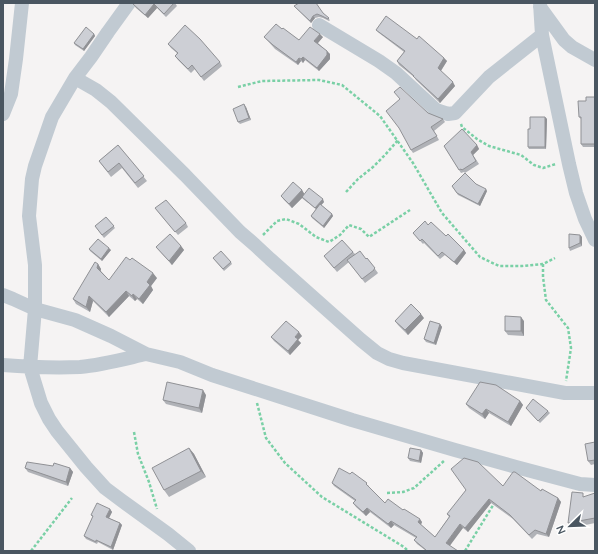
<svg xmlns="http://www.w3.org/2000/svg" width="598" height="554" viewBox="0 0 598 554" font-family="Quicksand,sans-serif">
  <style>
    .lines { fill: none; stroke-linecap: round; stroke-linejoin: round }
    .path { stroke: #7ad0a6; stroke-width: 2.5; stroke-dasharray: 3 2; stroke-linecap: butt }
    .street { stroke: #c1cad2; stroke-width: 14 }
    .wall { fill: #b0b2b7 }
    .shaded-wall { fill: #909195 }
    .building { fill: #cdcfd5; stroke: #909195 }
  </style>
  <rect width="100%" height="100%" fill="#f5f3f3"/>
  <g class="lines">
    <path class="path" d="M238 87 262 81 319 80 342 85 380 116 413 163 442 213 480 257 499 266H522L543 264 555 258
      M461 124 462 127 477 139 489 146 521 155 534 165 543 168 556 164
      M346 192 358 179 373 167 385 155 398 140
      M263 235 277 221 286 219 299 224 316 237 329 242 340 235 349 225 361 229 369 237 410 210
      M543 264V277L546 300 568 328 571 348 566 381
      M257 403 266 438 285 463 322 497 404 547 408 551
      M134 432 138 454 149 482 157 509
      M387 493 403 492 414 488 445 460
      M31 551 72 498
      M465 551 495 502"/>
    <path class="street" d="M129 3 108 32 91 57 75 78 52 117 35 166 32 179 29 216 35 265V309L30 367 41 403 49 419 57 431 86 467 105 488 121 500 168 534 189 551
      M540 3 542 35 569 164 576 193 585 219 595 240
      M540 7 564 40 572 47 595 60
      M319 25 379 61 396 73 436 110 448 114 455 113 489 77 542 35
      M75 78 96 90 111 102 185 175 240 232 255 245 270 259 361 340 377 353 389 359 403 363 565 393H595
      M3 114 11 94 16 59 22 3
      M3 295 13 299 35 309 75 320 111 336 146 354 180 362 212 375 352 420 455 450 516 467 580 484 595 485
      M3 365C28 367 54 368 80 367 102 365 124 359 146 354"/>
  </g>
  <path class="wall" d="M134 3H175L177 6 166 17 157 8 148 18 136 8 133 4Z
    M294 6 323 14 330 20 329 21 323 18 319 17 315 18 311 23Z
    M282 29 299 40 323 37 318 43 330 54V59L319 71 305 60 303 63 301 61 298 65 275 49 267 40 264 37Z
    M376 30 417 39 444 58 447 61 441 71 455 86 440 103 416 80 414 77 399 65 397 61 404 52 379 33Z
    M94 34 95 36 84 51 75 45 74 43Z
    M168 44 220 62 222 66 204 81 195 69 191 73 178 60 175 56 177 53 171 48Z
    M595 97V147H583L581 144V119L579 117 586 101Z
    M246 107 251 120 240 124 238 122Z
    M428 113 443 119 445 122 434 131 439 140 413 153 411 150Z
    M545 117 547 119 546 149H529L528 147 530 129Z
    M118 145 147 181 138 188 122 168 111 177 99 161Z
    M477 145 479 149 473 155 479 164 465 173 464 172 461 173 444 146Z
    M476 184 487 191 480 206 458 195 452 186Z
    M302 190 304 194 324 202 321 205 332 214 333 216 324 228 312 218 311 216 316 209 303 199 302 198 292 208 284 200 281 196Z
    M155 208 186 223 188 227 178 235Z
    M106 217 115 228 104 238 95 226Z
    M428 225 446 236 464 250 466 253 457 265 445 255 440 259 424 243 423 244 413 233Z
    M580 235 582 237V246L570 251 569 248Z
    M181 246 184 250 172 265 156 247Z
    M89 249 111 250 102 261 90 251Z
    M353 252 355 254 366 259 367 258 378 273 377 274 365 283 349 262 337 272 324 256Z
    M213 258 231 262 232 264 224 271Z
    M98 264 101 269V271L109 280 157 278 151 286 153 290 143 304 137 299 135 301 129 296 109 317 93 301 90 312 76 304 73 299Z
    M424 318 408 335 398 325 395 321Z
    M524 321V336L508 335 505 331Z
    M440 324 442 327 436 345 426 342 424 339Z
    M302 336 298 340 301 343 290 355 274 341 271 337Z
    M206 395 202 413 166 404 163 400Z
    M520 401 523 405 511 426 489 413 485 419 469 408 466 404Z
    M526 408 548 411 550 413 540 423Z
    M595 442V464L591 465 588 461Z
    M189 448 194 454 206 477 169 497 164 490Z
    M421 450 423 453 421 463 410 461 408 458Z
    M53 466 70 468 73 472 68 486 28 472 25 468Z
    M350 474 369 486V487L385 503 403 510 422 522 421 525 435 537 449 517 447 514 503 486 541 491 558 498 561 502 549 537 537 534 532 539 513 519 491 503 468 532 463 528 425 550 417 544 414 540 416 538 394 525 391 528 370 512 366 516 356 507 353 503 355 501 334 486 332 483Z
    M595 493V523L571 528 568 523Z
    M110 509 112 512 109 518 120 523 122 525 113 550 98 542 97 544 86 539 84 536 93 517 91 515Z"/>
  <path class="shaded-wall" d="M154 4 157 8 148 18 145 15Z
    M313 16 315 18 311 23 310 21Z
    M94 34 95 36 84 51 83 49Z
    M320 34 323 37 317 44 314 41Z
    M327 51 330 54V59L319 71 317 68Z
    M303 57 305 60 303 63 301 59Z
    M299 58 301 61 298 65 296 62Z
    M444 58 447 61 440 72 438 68Z
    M453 82 455 86 440 103 438 99Z
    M244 104 246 107 251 120 249 118Z
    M545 117 547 119 546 149 545 147Z
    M477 145 479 149 473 155 479 164 471 152Z
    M486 189 487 191 480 206 478 204Z
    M302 190 305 195 292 208 289 204Z
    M323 199 324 202 317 210 315 208Z
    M332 214 333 216 324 228 323 226Z
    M580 235 582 237V246L580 243Z
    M181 246 184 250 172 265 169 261Z
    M109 248 111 250 102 261 101 259Z
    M464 250 466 253 457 265 454 262Z
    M98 264 101 269 100 273 97 268Z
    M153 273 157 278 151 286 153 290 143 304 139 299 147 282Z
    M126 291 129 296 109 317 106 312Z
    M133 294 137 299 135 301 132 296Z
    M89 296 93 301 90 312 86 307Z
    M421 314 424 318 408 335 405 330Z
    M521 317 524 321V336L521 331Z
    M440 324 442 327 436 345 434 343Z
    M299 332 302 336 298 340 301 343 290 355 288 351 295 337Z
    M203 390 206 395 202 413 199 408Z
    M520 401 523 405 511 426 508 422Z
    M486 409 489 413 485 419 482 414Z
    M189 448 194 454 206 477 201 471Z
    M421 450 423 453 421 463 419 461Z
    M70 468 73 472 68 486 66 482Z
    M558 498 561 502 549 537 546 534Z
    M489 499 491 503 468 532 465 528Z
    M367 508 370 512 366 516 363 512Z
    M110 509 112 512 108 520 106 517Z
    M420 519 422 522 420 526 418 522Z
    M391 521 394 525 391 528 388 524Z
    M120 523 122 525 113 550 111 547Z
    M460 524 463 528 449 547 446 543Z"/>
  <path class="building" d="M134 3H174L164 14 154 4 145 15 133 4Z
    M299 3H316L323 13 329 18 328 19 322 16 317 14 313 16 310 21 294 6Z
    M386 16 417 39 419 36 444 58 438 68 453 82 438 99 413 76H414L397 61 405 51 376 30Z
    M276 24 282 29 283 28 299 40 310 27 320 34 314 41 327 51V55L317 68 303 57 301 59 299 58 296 62 273 45 264 37Z
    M185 25 200 39 220 62 201 77 192 65 188 69 175 56 178 53 168 44Z
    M86 27 94 34 83 49 74 43Z
    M400 87 428 113 443 119 431 127 437 136 411 150 399 128 386 111 400 99 394 92Z
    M586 97H595V144H581V117H579L578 101H586Z
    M244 104 249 118 238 122 233 109Z
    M530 117H545V147H528V129H530Z
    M462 129 477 145 471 152 476 161 462 170 461 169 459 170 444 146Z
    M118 145 144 176 135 183 119 163 108 172 99 161Z
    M465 173 476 184 486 189 478 204 457 193 452 186Z
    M293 182 302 190 289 204 281 196Z
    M309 188 323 199 315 208 302 197Z
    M166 200 186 223 175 232 155 208Z
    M320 204 332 214 323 226 311 216Z
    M106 217 114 226 102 235 95 226Z
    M425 221 428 225 431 222 446 236 448 234 464 250 454 262 442 252 438 256 422 239 420 241 413 233Z
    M170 234 181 246 169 261 156 247Z
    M569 234 580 235V243L569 248Z
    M98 239 109 248 101 259 89 249Z
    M342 240 353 252 334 268 324 256Z
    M221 251 231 262 223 269 213 258Z
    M360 251 366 259 367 258 375 268 374 269V270L362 279 347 260Z
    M126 257 130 260 132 258 153 273 147 282 150 285 139 299 133 294 132 296 126 291 106 312 89 296 86 307 73 299 95 262 98 264 97 268 109 280Z
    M411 304 421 314 405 330 395 321Z
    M505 316 521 317V331H505Z
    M286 321 299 332 295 337 298 339 288 351 271 337Z
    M430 321 440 324 434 343 424 339Z
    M167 382 203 390 199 408 163 400Z
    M480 382 496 385 520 401 508 422 486 409 482 414 466 404Z
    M533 399 548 411 538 421 526 408Z
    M595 442V460L588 461 585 444Z
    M189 448 201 471 164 490 152 468Z
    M410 448 421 450 419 461 408 458Z
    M464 458 478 462 503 486 513 472H515L541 491 542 489 558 498 546 534 535 530 529 535 510 515 489 499 465 528 460 524 446 543 458 551H425L426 550 414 540 417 537 391 521 388 524 367 508 363 512 353 503 356 500 332 483 339 468 350 474 352 472 367 483 366 484 385 503 388 499 403 510 404 509 420 519 418 522 435 537 450 516 447 514 466 490 451 469Z
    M27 462 53 466 54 463 70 468 66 482 25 468Z
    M572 492 583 493V497L595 493V518L568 523Z
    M97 503 110 509 106 517 120 523 111 547 96 540V542L84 536 93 516 91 515Z"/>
  <rect width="598" height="554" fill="none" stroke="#4a5661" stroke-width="8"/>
  <g transform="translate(570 526) rotate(247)" stroke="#ffffff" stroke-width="3" paint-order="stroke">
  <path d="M0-3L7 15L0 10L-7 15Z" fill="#4a5661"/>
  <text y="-6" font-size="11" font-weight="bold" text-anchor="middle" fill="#4a5661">N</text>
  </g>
</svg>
